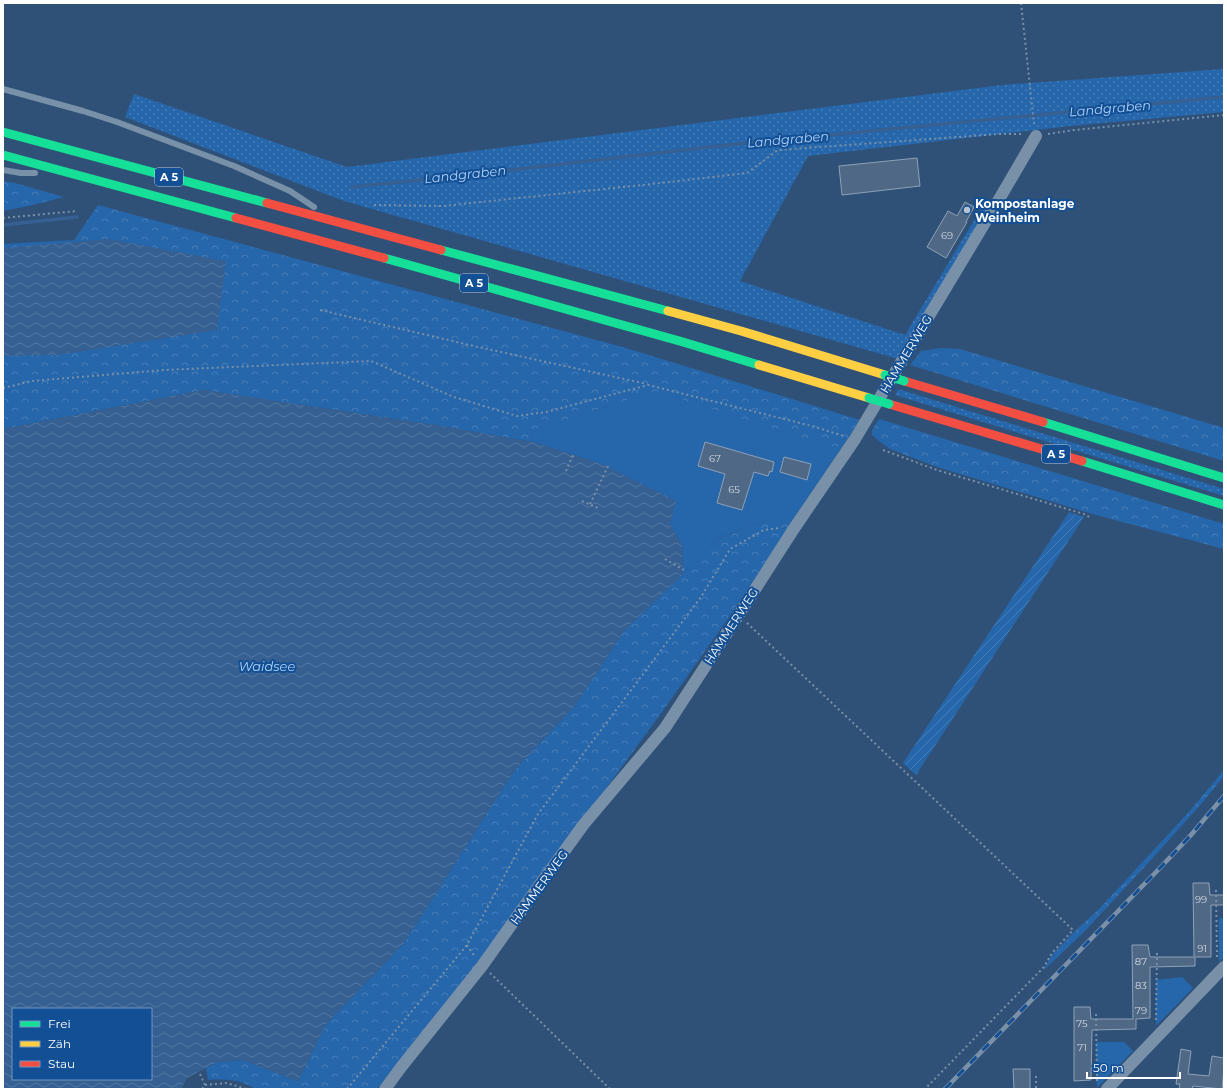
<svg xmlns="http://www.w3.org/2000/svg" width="1227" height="1092" viewBox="0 0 1227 1092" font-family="Montserrat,sans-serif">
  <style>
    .grass { fill: url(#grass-dots) }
    .forest { fill: url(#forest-crowns) }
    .park { fill: #2666ab }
    .garden { fill: url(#garden-furrows) }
    .water { fill: url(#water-waves); fill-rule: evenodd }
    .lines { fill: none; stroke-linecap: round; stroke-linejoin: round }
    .stream { stroke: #356091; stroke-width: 3.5 }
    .building { fill: #4e6886; stroke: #8ea1b7 }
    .path { stroke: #7990a9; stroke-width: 2; stroke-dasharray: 2 3; stroke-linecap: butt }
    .lane { stroke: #7990a9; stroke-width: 6 }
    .street { stroke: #7990a9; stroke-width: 12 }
    .fast { stroke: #16e098; stroke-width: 9 }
    .slow { stroke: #ffcf43; stroke-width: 9 }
    .jam { stroke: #f24e42; stroke-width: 9 }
    .rail-casing { stroke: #7b91a9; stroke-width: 4.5 }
    .rail { stroke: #134f94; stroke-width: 3; stroke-dasharray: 9; stroke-linecap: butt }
    .fast-bridge { stroke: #16e098; stroke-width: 9 }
    .poi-dot { fill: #b7c2cf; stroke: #134f94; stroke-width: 1.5 }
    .labels { text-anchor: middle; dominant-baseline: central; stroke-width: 4; stroke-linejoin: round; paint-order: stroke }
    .number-label { font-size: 10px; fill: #d3d9e1 }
    .shield { fill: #134f94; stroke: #b8cadf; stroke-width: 1 }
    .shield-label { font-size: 11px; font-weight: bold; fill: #fff }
    .poi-label { font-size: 12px; font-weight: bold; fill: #fff; stroke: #134f94; text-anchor: start }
    .street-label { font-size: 12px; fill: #fff; stroke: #134f94 }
    .water-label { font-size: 13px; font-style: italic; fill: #aed2f9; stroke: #134f94 }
  </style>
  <defs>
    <pattern id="grass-dots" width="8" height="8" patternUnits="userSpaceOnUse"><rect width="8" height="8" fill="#2666ab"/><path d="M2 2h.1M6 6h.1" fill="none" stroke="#477db8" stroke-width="1.8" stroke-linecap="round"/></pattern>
    <pattern id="forest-crowns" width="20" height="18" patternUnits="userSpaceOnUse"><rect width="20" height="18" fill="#2666ab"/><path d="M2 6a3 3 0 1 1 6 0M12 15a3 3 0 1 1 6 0" fill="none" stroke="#477db8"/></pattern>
    <pattern id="garden-furrows" width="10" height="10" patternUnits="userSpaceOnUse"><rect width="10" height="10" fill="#2666ab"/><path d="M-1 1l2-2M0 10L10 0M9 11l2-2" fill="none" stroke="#477db8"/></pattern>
    <pattern id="water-waves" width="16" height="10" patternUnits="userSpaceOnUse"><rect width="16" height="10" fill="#356091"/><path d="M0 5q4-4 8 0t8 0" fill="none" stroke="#5378a2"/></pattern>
  </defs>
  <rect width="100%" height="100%" fill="#305177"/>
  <path class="grass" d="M1224 69V112L1070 126 808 156 740 281 905 335 987 199 995 206 902 360 344 201 125 117 134 94 347 167 1002 85Z
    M898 389 1224 489V496L895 395Z"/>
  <path class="forest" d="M3 181 15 183 64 197 33 205 3 211Z
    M98 205 626 348 860 420 734 610 662 712 484 955 440 1009 377 1089H255C241 1079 224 1079 208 1080L206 1068 218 1062 243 1060 298 1081 326 1024 404 943 514 771 576 704 624 631 718 538 766 521H791L840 450 532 431 533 442 435 425 203 390 3 429V244L74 240Z
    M941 348 960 349 1224 428V461L910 365 921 351Z
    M879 419 1224 524V549L1096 515 937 467 890 449 879 441 872 435V430Z
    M1224 770V776L1202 803 1150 861 1083 933 1043 971 1052 955 1075 931 1099 909 1188 813Z"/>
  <path class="park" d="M656 391 840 450 791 521H766L718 538 683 574 682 545 670 524 604 465 533 442 532 431Z
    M1219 918H1224V957L1219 962Z
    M1182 977 1193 988 1156 1026V980Z
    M1096 1042H1124L1133 1051 1097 1088Z"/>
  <path class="garden" d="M1069 512 1084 517 916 775 903 763Z"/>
  <path class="water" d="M109 239 226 261 217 330 58 355 3 356V248Z
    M203 390 435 425 533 442 604 465 676 501 670 524 682 545 683 574 624 631 576 704 514 771 404 943 326 1024 298 1081 243 1060 218 1062 187 1078 181 1089H3V429ZM13 1009H151V1079H13Z"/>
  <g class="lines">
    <path class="stream" d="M352 187 485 173 736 144 1224 97
      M3 225 77 217"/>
  </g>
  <path class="building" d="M917 158 920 186 842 195 839 166Z
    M965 202 974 207 966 222H967L946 258 927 247 948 211 957 216Z
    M705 442 774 462 772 472 770 471 768 476 754 472 742 510 717 503 725 474 698 466Z
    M784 457 811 464 807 480 780 472Z
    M1193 883H1209L1210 895H1224V905H1211V957H1195V966L1150 967V1018L1136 1019V1029L1092 1030 1091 1080 1074 1081V1007H1090L1091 1019H1133L1132 945H1148L1150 957H1194Z
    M1181 1049 1191 1051 1188 1074 1209 1076 1212 1056 1224 1058V1069L1222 1089 1193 1086 1192 1089H1179L1180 1084H1176Z
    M1013 1069H1030V1089H1014Z"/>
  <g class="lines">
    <path class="path" d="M1021 3 1034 124
      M1048 134 1074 130 1224 115
      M374 205 443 206 661 183 747 173 778 150 999 134H1024
      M3 218 77 211
      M320 310 478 347 647 384
      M3 388 32 381 164 370 371 361 454 397 517 416 546 412 648 385 812 426 844 436
      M883 450 937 470 1084 514 1091 518
      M566 471 573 455
      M582 501 598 508
      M590 504 609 464
      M665 559 684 570
      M747 623 1073 930 1052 953 1044 967 925 1089
      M1216 890 1217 957
      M467 945 475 957
      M490 973 610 1089
      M1096 1014 1097 1083
      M1156 1020 1157 953
      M200 1074 205 1085
      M1036 1076V1089
      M202 1089 205 1085 227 1083 246 1089
      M347 1089 467 945 538 814 701 597 730 549 764 530 780 528"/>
    <path class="lane" d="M3 89 83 111 117 122 234 166 290 191 314 207
      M3 170 21 173H35"/>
    <path class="street" d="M385 1089 402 1066 482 966 536 890 584 824 665 728 738 616 793 530 855 439 1001 196 1036 136
      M1107 1089 1224 967"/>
    <path class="fast" d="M3 132 267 203
      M3 155 236 218
      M441 250 668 311
      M384 258 683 342 759 365
      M1043 422 1224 478
      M1082 461 1224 505"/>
    <path class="slow" d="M668 311 741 331 885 375
      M759 365 869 398"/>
    <path class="jam" d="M267 203 441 250
      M236 218 384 258
      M904 381 1043 422
      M889 404 1082 461"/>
    <defs>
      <path id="rail" d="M945 1089 1159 869 1191 835 1224 796"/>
    </defs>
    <use href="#rail" class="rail-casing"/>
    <use href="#rail" class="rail"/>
    <path class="fast-bridge" d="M885 375 904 381
      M869 398 889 404"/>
  </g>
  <circle class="poi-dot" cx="967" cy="210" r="4"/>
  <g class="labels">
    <g class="number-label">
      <text x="947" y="235">69</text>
      <text x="715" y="458">67</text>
      <text x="734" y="489">65</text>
      <text x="1201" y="899">99</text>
      <text x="1202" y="948">91</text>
      <text x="1141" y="961">87</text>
      <text x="1141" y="985">83</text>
      <text x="1141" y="1010">79</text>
      <text x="1082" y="1023">75</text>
      <text x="1082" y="1047">71</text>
    </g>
    <g class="shield">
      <rect x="155" y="168" width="28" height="18" rx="3"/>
      <rect x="460" y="274" width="28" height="18" rx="3"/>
      <rect x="1042" y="445" width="28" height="18" rx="3"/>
    </g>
    <g class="shield-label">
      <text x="169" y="177">A 5</text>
      <text x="474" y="283">A 5</text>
      <text x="1056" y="454">A 5</text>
    </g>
    <g class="poi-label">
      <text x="975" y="203">Kompostanlage<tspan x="975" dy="14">Weinheim</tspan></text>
    </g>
    <g class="street-label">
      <text transform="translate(906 354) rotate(-59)">HAMMERWEG</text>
      <text transform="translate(731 626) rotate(-57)">HAMMERWEG</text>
      <text transform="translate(539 887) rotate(-54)">HAMMERWEG</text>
    </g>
    <g class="water-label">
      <text transform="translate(1110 108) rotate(-5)">Landgraben</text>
      <text transform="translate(788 139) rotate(-5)">Landgraben</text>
      <text transform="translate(465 174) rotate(-6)">Landgraben</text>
      <text x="267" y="666">Waidsee</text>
    </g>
  </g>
  <rect width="1227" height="1092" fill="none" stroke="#ffffff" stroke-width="8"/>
  <rect x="12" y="1008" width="140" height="72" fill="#134f94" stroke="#7195bf"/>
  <rect x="20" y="1021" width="20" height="6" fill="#16e098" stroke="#7195bf"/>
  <text x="48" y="1028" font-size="12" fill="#ffffff">Frei</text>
  <rect x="20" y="1041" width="20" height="6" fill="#ffcf43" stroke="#7195bf"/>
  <text x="48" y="1048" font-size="12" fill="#ffffff">Zäh</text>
  <rect x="20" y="1061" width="20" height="6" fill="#f24e42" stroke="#7195bf"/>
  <text x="48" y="1068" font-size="12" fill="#ffffff">Stau</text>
  <path d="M1087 1072v6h93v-6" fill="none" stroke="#ffffff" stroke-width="2"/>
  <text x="1093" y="1072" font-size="12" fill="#ffffff" stroke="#134f94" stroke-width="3" paint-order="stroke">50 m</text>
</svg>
